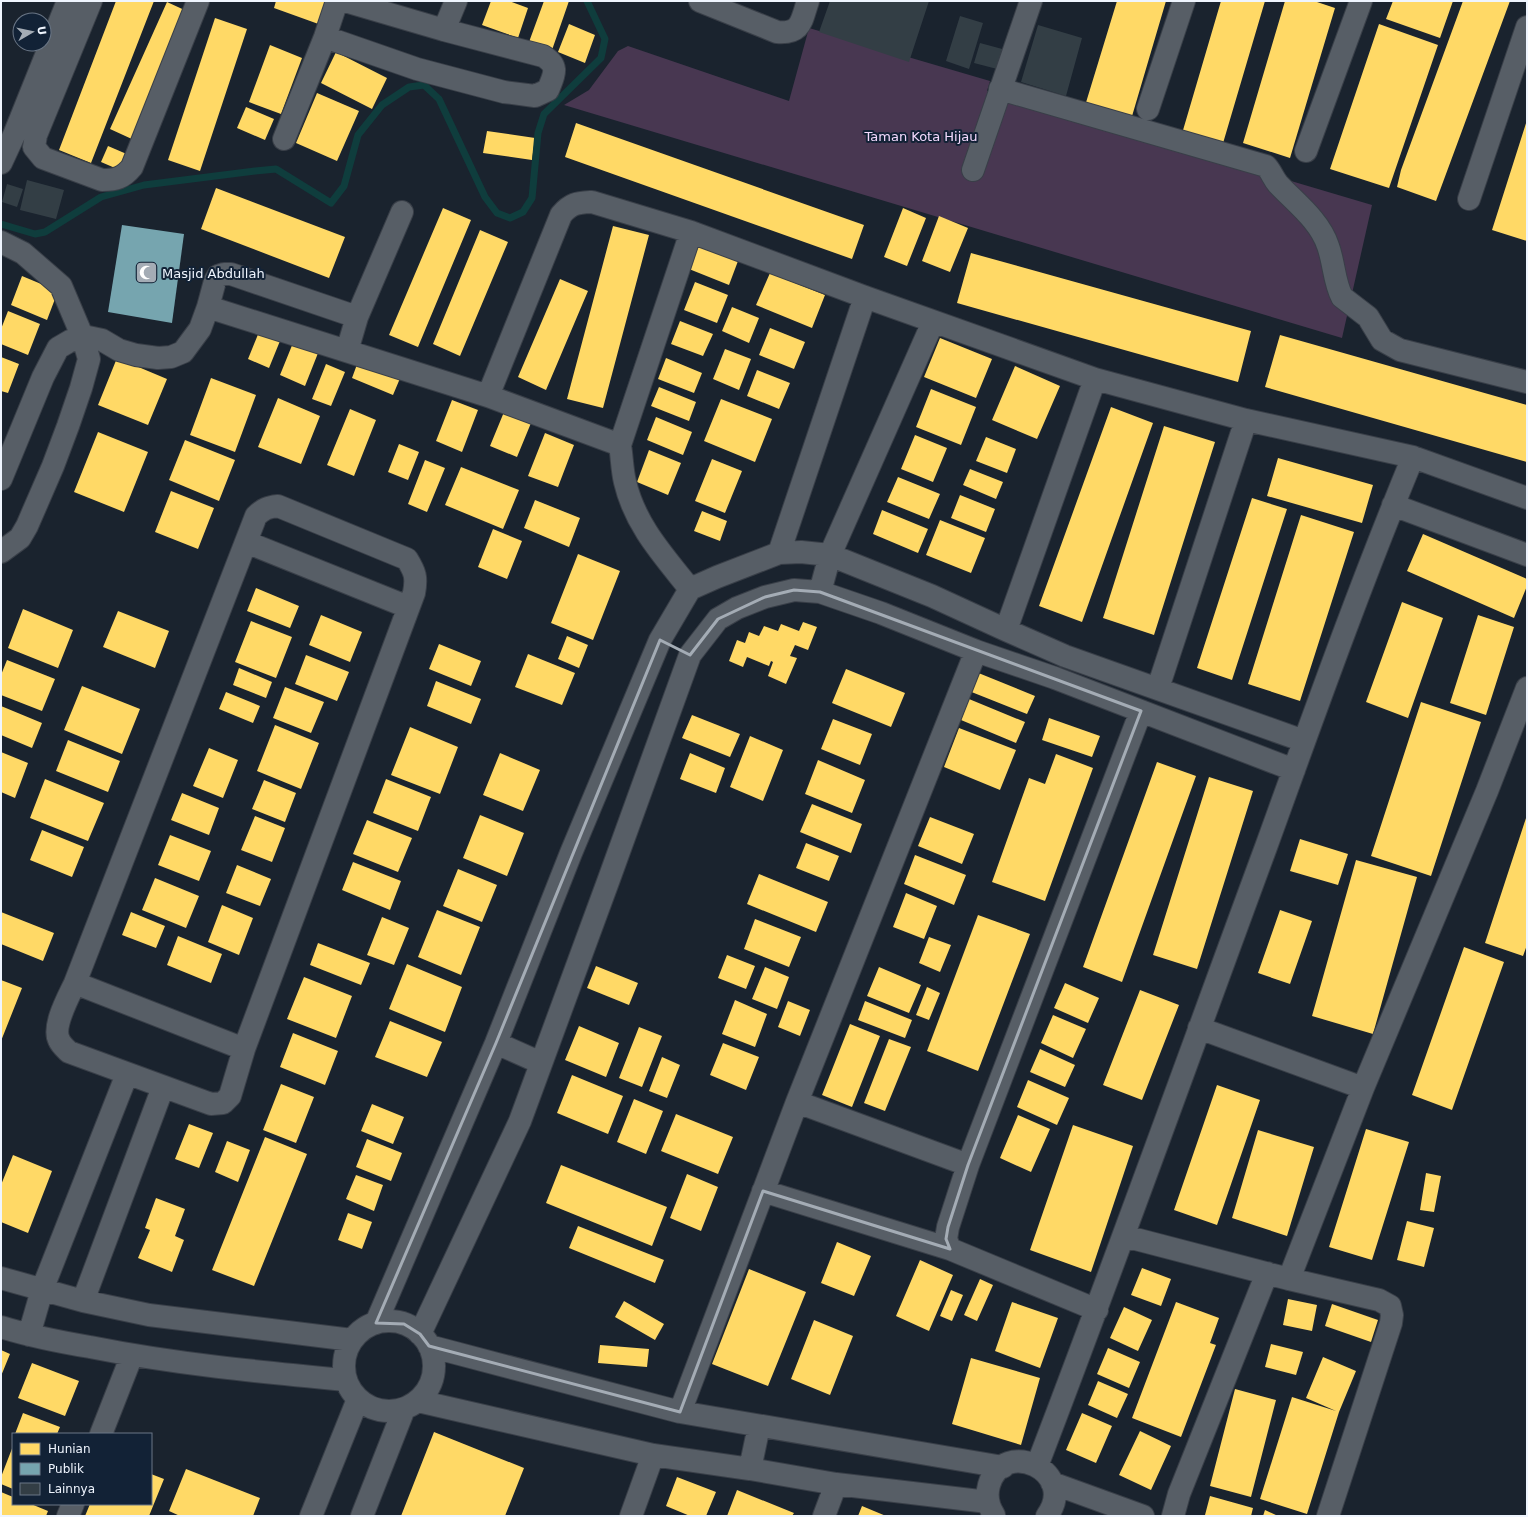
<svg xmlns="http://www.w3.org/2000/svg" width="1528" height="1517" viewBox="0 0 1528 1517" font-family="'DejaVu Sans',sans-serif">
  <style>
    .green { fill: #483751 }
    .homes { fill: #ffd966 }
    .public { fill: #76a5af }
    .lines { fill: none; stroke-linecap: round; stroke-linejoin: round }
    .stream { stroke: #0f3d3d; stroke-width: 7 }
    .building { fill: #333e45 }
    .minor-casing { stroke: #393f48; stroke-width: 24 }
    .minor { stroke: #575e66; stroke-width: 22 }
    .marked { fill: none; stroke: #a4acb5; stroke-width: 3; stroke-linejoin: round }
    .labels { text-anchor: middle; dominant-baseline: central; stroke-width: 4; stroke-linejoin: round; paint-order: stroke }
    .park-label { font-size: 13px; fill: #f4d9fd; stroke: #122236 }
    .poi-label { font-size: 13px; fill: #eff5fe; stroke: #122236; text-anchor: start }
  </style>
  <rect width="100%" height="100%" fill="#1a232e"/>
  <path class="green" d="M809 28 990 81 987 91 1372 205 1342 338 564 105 589 90 618 51 628 46 789 101Z"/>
  <path class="homes" d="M116 1H154L91 163 59 150Z
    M276 1H333L324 26 274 8Z
    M491 1H509L528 8 518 38 482 25Z
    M544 1H569L552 50 529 42Z
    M1117 1H1166L1130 123 1084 109Z
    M1221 1H1265L1221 150 1181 137Z
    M1285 1H1314L1335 8 1290 158 1243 143Z
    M1393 1H1453L1440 38 1386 19Z
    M1463 1H1510L1436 201 1397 187 1401 170Z
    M167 2 191 13 134 140 110 129Z
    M215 18 247 29 200 171 168 160Z
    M569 24 595 35 585 63 558 52Z
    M1379 24 1438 45 1389 188 1330 169Z
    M270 45 302 58 281 114 249 102Z
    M336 52 387 78 372 109 321 83Z
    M317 93 359 111 337 161 296 143Z
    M246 107 274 119 265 140 237 128Z
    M1527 120V241L1492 230Z
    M576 123 864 225 852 259 565 157Z
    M487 131 535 138 532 160 483 153Z
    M108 146 129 155 122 171 101 162Z
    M216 188 345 237 329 278 201 229Z
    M443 208 471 220 418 347 389 335Z
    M903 208 926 218 907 266 884 257Z
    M939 216 968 228 950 272 922 261Z
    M613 226 649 235 603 408 567 399Z
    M480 230 508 242 460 356 433 344Z
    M702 238 741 253 729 285 689 269Z
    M971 253 1251 331 1238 382 957 303Z
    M770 273 825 295 812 328 756 305Z
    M22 276 58 291 47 320 11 305Z
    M560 279 588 291 546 390 518 377Z
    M695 282 728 295 717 323 684 310Z
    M732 307 759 318 749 343 722 331Z
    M8 311 40 324 28 355 1 344V329Z
    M680 321 713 334 703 356 671 344Z
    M261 327 282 336 269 368 248 359Z
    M770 328 805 342 794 369 759 355Z
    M1280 335 1527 405V462L1265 387Z
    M295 338 320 348 305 386 280 375Z
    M940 338 992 359 976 398 924 377Z
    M725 349 751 359 739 390 713 379Z
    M1 357 19 364 8 393 1 391Z
    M117 358 167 379 148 425 98 405Z
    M666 358 702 373 694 393 658 379Z
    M359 359 401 376 393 395 352 378Z
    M326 364 345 372 331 406 312 399Z
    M1015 366 1060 386 1037 439 992 420Z
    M757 370 790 383 779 409 747 396Z
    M211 378 256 395 235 452 190 435Z
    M659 387 696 402 689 421 651 406Z
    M931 389 976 407 961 445 916 427Z
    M278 398 320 416 301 464 258 447Z
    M721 399 772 419 755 462 704 441Z
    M452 400 478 410 462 452 436 441Z
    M1111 407 1153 423 1082 622 1039 606Z
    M350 409 376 420 354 476 327 465Z
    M504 412 531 423 517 457 490 446Z
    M656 417 692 432 683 455 647 440Z
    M1164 426 1215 442 1154 635 1103 618Z
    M98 432 148 452 124 512 74 492Z
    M545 433 574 445 558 487 528 476Z
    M915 435 947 448 933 482 901 469Z
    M986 437 1016 449 1007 473 976 461Z
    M185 440 235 460 219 501 169 480Z
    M399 444 419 452 408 480 388 472Z
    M649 450 681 463 668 495 637 482Z
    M1278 458 1373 485 1362 523 1267 496Z
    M712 459 742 471 725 513 695 501Z
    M425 460 445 468 427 512 408 504Z
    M461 467 519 490 503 529 445 505Z
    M970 469 1003 482 996 499 963 485Z
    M898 477 940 494 929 519 887 502Z
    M171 491 214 508 198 549 155 532Z
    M960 495 995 509 986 532 951 518Z
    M1252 498 1287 509 1232 680 1197 668Z
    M535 500 580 518 569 547 524 528Z
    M882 510 928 529 918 553 873 534Z
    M702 511 727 521 720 541 694 531Z
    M1301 515 1354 532 1300 701 1248 684Z
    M940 520 985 538 971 573 926 555Z
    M493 529 522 541 507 579 478 567Z
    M1423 534 1527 579V586L1514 618 1407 571Z
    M578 554 620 571 593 640 551 623Z
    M256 588 299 606 290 628 247 611Z
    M1402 602 1443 618 1408 718 1366 702Z
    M23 609 73 630 58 668 8 648Z
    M118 611 169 631 155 668 103 647Z
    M321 615 362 632 350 662 309 645Z
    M1478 615 1514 627 1486 715 1450 703Z
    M251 621 292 637 276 678 235 662Z
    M803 622 817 627 808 650 795 645 790 656 797 658 786 684 768 676 773 662 771 661 769 666 747 657 743 667 729 661 737 640 745 643 749 632 759 636 764 626 778 631 781 624 799 631Z
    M567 636 588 645 579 668 558 659Z
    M439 644 481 661 471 686 429 669Z
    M528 654 575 673 562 705 515 687Z
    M306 655 349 672 337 701 295 684Z
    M7 660 55 679 42 711 1 695V675Z
    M239 668 272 682 266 698 233 685Z
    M846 669 905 693 891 727 832 703Z
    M976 672 1035 696 1027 714 969 691Z
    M436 681 481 699 471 724 427 706Z
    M82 686 140 709 122 754 64 730Z
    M285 687 324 702 311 733 273 718Z
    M226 692 260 706 253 723 219 709Z
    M969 699 1025 722 1016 743 961 720Z
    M1421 702 1481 722 1431 876 1371 856Z
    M1 706 42 723 32 748 1 735Z
    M692 715 740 734 730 757 682 738Z
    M1049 718 1100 736 1092 757 1042 740Z
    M833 719 872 734 860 765 821 749Z
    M275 725 319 743 301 789 257 771Z
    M410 727 458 747 440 794 391 775Z
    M959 728 1016 750 1000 790 944 767Z
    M750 736 783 750 763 801 730 787Z
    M68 740 120 761 108 792 56 771Z
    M209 748 238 760 223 798 193 786Z
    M1 752 28 763 15 798 1 792Z
    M500 753 540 770 523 811 483 795Z
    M690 753 725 768 716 793 680 779Z
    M1056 754 1093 768 1045 901 992 882 1029 778 1045 784Z
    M818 760 865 780 852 813 805 794Z
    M1157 762 1196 776 1122 982 1083 967Z
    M1209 777 1253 791 1197 969 1153 955Z
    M45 779 104 803 88 841 30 818Z
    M386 779 431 797 418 831 373 813Z
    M264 780 296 793 285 822 252 809Z
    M182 793 219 808 209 835 171 820Z
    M812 804 862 824 851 853 800 832Z
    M480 815 524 833 507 876 463 858Z
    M1527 815V945L1523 956 1485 943Z
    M255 816 285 828 272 862 241 850Z
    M930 817 974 834 962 864 918 846Z
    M367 820 412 838 398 872 353 854Z
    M42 830 84 847 72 877 30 860Z
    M170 835 211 851 199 881 158 865Z
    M1300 839 1348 854 1338 885 1290 871Z
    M806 843 839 856 829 881 796 868Z
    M915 855 966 875 954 905 904 884Z
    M1356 860 1417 877 1373 1034 1312 1016Z
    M353 862 401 881 390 910 342 890Z
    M237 865 271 879 260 906 226 893Z
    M458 869 497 885 482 922 443 906Z
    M759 874 828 902 816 932 747 904Z
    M155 878 199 896 186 928 142 910Z
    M906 893 937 906 924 939 893 927Z
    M222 905 253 918 239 955 208 942Z
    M437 910 480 927 461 975 418 957Z
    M1280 910 1312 921 1290 984 1258 973Z
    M1 912 54 933 43 961 1 944Z
    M131 912 165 926 156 948 122 935Z
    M978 915 1030 934 978 1071 927 1051Z
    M382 917 409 928 394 965 367 955Z
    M755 919 801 937 789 967 744 949Z
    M178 936 222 954 211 983 167 965Z
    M929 937 951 945 940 972 919 963Z
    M318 943 370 963 361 985 310 965Z
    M1464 947 1504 962 1452 1110 1412 1095Z
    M727 955 755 966 746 989 718 978Z
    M407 964 462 987 445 1032 389 1009Z
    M596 966 638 983 629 1005 587 988Z
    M765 967 789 977 777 1009 752 999Z
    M879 967 921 985 909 1013 867 996Z
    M304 977 352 996 336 1038 287 1019Z
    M1 980 22 988 1 1041Z
    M1065 983 1099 998 1088 1023 1054 1008Z
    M927 987 940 993 929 1020 916 1015Z
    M1140 990 1179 1005 1142 1100 1103 1085Z
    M735 1000 767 1014 755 1047 722 1034Z
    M788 1001 810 1010 800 1036 778 1027Z
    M865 1001 912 1020 905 1038 858 1020Z
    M1053 1015 1086 1029 1073 1058 1041 1043Z
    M390 1021 442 1042 427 1077 375 1057Z
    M850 1024 880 1036 852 1107 822 1095Z
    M579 1026 619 1043 606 1077 565 1060Z
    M639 1027 662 1036 642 1087 619 1078Z
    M293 1033 338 1051 325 1085 280 1067Z
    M889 1039 911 1047 885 1111 864 1103Z
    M723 1043 759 1057 746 1090 710 1075Z
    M1040 1049 1075 1065 1065 1087 1030 1072Z
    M662 1057 680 1065 667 1098 649 1091Z
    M572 1075 623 1096 608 1134 557 1113Z
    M1028 1080 1069 1098 1057 1125 1017 1107Z
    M281 1084 314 1097 296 1143 263 1130Z
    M1217 1085 1260 1100 1217 1225 1174 1210Z
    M634 1099 663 1111 646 1154 617 1142Z
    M372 1104 404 1117 393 1144 361 1131Z
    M676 1114 733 1137 718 1174 661 1151Z
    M1018 1115 1050 1129 1031 1172 1000 1158Z
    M189 1124 213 1133 199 1168 175 1159Z
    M1073 1125 1133 1146 1091 1272 1030 1250Z
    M1366 1129 1409 1142 1372 1260 1329 1247Z
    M1258 1130 1314 1147 1287 1236 1232 1218Z
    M265 1137 307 1154 254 1286 212 1270Z
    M367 1139 402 1153 391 1181 356 1167Z
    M227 1141 250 1150 238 1182 215 1172Z
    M13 1155 52 1171 28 1233 1 1222V1185Z
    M561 1165 667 1207 652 1246 546 1203Z
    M1426 1173 1441 1176 1434 1212 1420 1210Z
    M687 1174 718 1187 701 1231 670 1218Z
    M356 1175 383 1185 374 1211 346 1199Z
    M156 1198 185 1209 175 1236 184 1240 172 1272 138 1258 150 1230 145 1228Z
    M348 1213 372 1222 362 1249 338 1240Z
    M1407 1221 1434 1228 1424 1267 1397 1260Z
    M578 1226 664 1260 655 1283 569 1248Z
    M837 1242 871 1256 854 1296 821 1283Z
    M920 1260 953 1275 929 1331 896 1316Z
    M1142 1268 1171 1279 1161 1306 1131 1295Z
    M749 1269 806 1292 768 1386 712 1364Z
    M980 1279 993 1285 977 1321 964 1315Z
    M951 1290 963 1295 952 1321 940 1316Z
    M1288 1299 1317 1305 1312 1331 1283 1325Z
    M624 1301 664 1324 655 1340 615 1317Z
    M1012 1302 1058 1318 1040 1368 995 1351Z
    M1176 1302 1219 1318 1210 1343 1216 1345 1181 1437 1132 1418Z
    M1332 1304 1378 1320 1371 1342 1325 1326Z
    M1124 1307 1152 1320 1138 1351 1110 1338Z
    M814 1320 853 1336 830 1395 791 1379Z
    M1271 1344 1303 1352 1296 1375 1265 1367Z
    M600 1345 649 1349 647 1367 598 1363Z
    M1108 1348 1140 1362 1129 1388 1097 1374Z
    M1 1350 10 1354 1 1376Z
    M1323 1357 1356 1371 1339 1412 1307 1514 1260 1499 1292 1397 1336 1411 1306 1398Z
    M971 1358 1040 1378 1021 1445 952 1424Z
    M32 1363 79 1381 65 1416 18 1398Z
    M1098 1381 1128 1394 1117 1418 1088 1405Z
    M1235 1389 1276 1400 1251 1497 1210 1486Z
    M23 1413 60 1427 57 1434H15Z
    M1082 1413 1112 1426 1096 1463 1066 1450Z
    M1140 1431 1171 1446 1151 1490 1119 1475Z
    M434 1432 524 1468 505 1516H401Z
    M13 1446V1489L1 1484V1477Z
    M186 1469 260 1498 253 1516H180L169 1511Z
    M151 1474 164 1479 149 1516H85L90 1504H151Z
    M677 1477 716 1492 706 1516H690L666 1506Z
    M737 1490 794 1513 792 1516H727Z
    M1 1492 13 1497V1504H31L48 1511 46 1516H1Z
    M1210 1496 1253 1508 1251 1516 1205 1515Z
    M862 1506 886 1516H858Z
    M1265 1510 1278 1516H1263Z"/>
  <path class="public" d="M122 225 184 234 172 323 108 312Z"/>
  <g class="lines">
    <path class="stream" d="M1 224 35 234 45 232 101 197 144 185 255 171 276 169 331 203 344 186 358 135 382 105 409 87 424 85 439 99 485 197 497 213 510 218 523 212 532 198 538 133 544 114 601 58 605 39 587 1"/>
  </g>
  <path class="building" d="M830 1H929L909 62 819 32Z
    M960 16 983 23 969 69 946 61Z
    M1038 25 1082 38 1066 96 1021 82Z
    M980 43 1006 50 1001 70 974 63Z
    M27 180 64 190 56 219 20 210Z
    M7 184 23 189 17 207 2 202Z"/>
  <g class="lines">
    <defs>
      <path id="minor" d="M91 1 36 135 34 147 43 158 102 180C116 180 123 178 132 167L198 1
        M700 1 777 32C802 34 801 21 808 1
        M444 30 456 1
        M325 37 417 69 504 92 535 96 548 90C554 75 560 66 543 56L444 30 345 1
        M1000 89 1266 166C1271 171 1273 178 1278 184 1296 203 1320 221 1328 246 1334 262 1334 282 1342 297L1368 317 1382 340 1400 350 1527 382
        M1148 109 1184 1
        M284 139 325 37 337 1
        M1306 151 1361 1
        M1 163 14 135 68 1
        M973 170 1031 1
        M1469 199 1527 27
        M1 242 23 253 61 286 83 338 89 359 81 388 68 426 53 466 27 526 20 538 1 552
        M208 307 488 396 620 445
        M347 351 357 317 402 212
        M488 396 561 215C571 203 577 203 592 202L691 232 865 297 1095 379 1246 420 1413 457 1527 498
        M1 479 43 377 58 348 70 341 88 337 102 340 119 350 136 355 158 358 171 357 183 352 200 329 208 307 215 281 218 276 224 274H231L357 317
        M1393 505 1527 555
        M278 506 407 559C415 572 417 577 414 593L244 1049 230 1096 223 1103 211 1104 69 1052C66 1049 61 1045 59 1040 52 1026 69 996 75 983L256 516C263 509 268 507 278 506Z
        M246 542 408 607
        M779 553 865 297
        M690 589C663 555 635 525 625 482 622 470 622 457 620 445L691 232
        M820 592 830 555 933 322
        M1006 630 1095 379
        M1158 688 1246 420
        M75 983 244 1049
        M1199 1028 1363 1088
        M496 1043 541 1063
        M797 1102 968 1165
        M763 1191 950 1249 1097 1310
        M1124 1236 1289 1279 1379 1300 1390 1306 1392 1315 1391 1323 1328 1516
        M950 1249 946 1239 948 1227 968 1165 1141 711
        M1 1278 83 1301 149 1315 352 1340
        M1289 1279 1363 1088 1487 791 1527 688
        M83 1301 163 1087
        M344 1366a45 45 0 1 1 90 0a45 45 0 1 1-90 0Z
        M376 1323 496 1043 571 853 660 640 690 589 717 577 779 553 801 552 830 555 932 596 1006 630 1065 656 1304 741
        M1 1327C30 1336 60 1342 90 1347 175 1364 260 1372 346 1380
        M420 1334 520 1121 609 879 690 655 718 619 737 608 765 597 794 590 820 592 881 613 976 651 1055 678 1294 770
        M29 1335 42 1290 127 1074
        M429 1346 680 1412 1003 1467
        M418 1401 653 1455 750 1469 836 1484 988 1502
        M680 1412 797 1102 976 651
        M101 1434 132 1355
        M1037 1466C1116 1260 1190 1053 1266 847 1313 717 1360 585 1413 457
        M750 1469 759 1426
        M1052 1483 1143 1516
        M994 1515C988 1506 986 1496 989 1485 1003 1436 1079 1472 1047 1516
        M68 1516 73 1504
        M311 1516 358 1399
        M362 1516 404 1409
        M631 1516 653 1455
        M824 1516 836 1484
        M1173 1516 1179 1494 1267 1273"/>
    </defs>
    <use href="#minor" class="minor-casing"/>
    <use href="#minor" class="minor"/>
  </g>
  <path class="marked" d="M794 590 820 592 1141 711 968 1165 948 1227 946 1239 950 1249 763 1191 680 1412 429 1346 420 1334 404 1324 376 1323 496 1043 660 640 690 655 718 619 765 597Z"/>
  <defs>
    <symbol id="mosque-square" viewBox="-11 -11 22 22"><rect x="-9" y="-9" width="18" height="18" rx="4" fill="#a4acb5" stroke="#122236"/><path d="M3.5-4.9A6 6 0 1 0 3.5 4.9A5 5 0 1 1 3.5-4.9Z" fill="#fff"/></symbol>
  </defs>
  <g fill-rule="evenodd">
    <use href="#mosque-square" x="134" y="260" width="25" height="25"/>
  </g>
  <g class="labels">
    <g class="park-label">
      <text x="921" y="136">Taman Kota Hijau</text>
    </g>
    <g class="poi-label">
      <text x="162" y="273">Masjid Abdullah</text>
    </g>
  </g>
  <rect width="1528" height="1517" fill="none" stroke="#eff5fe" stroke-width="4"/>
  <rect x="12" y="1433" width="140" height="72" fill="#122236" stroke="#6a7686"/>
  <rect x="20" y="1443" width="20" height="12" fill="#ffd966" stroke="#6a7686"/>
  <text x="48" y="1453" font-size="12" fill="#eff5fe">Hunian</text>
  <rect x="20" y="1463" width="20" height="12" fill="#76a5af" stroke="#6a7686"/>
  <text x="48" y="1473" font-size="12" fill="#eff5fe">Publik</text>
  <rect x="20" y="1483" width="20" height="12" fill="#333e45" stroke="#6a7686"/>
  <text x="48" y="1493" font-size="12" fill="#eff5fe">Lainnya</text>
  <g transform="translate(32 32) rotate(81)"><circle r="19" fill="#122236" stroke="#6a7686"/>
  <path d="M0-3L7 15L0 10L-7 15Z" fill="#a4acb5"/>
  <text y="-6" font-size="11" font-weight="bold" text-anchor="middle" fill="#eff5fe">U</text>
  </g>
</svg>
